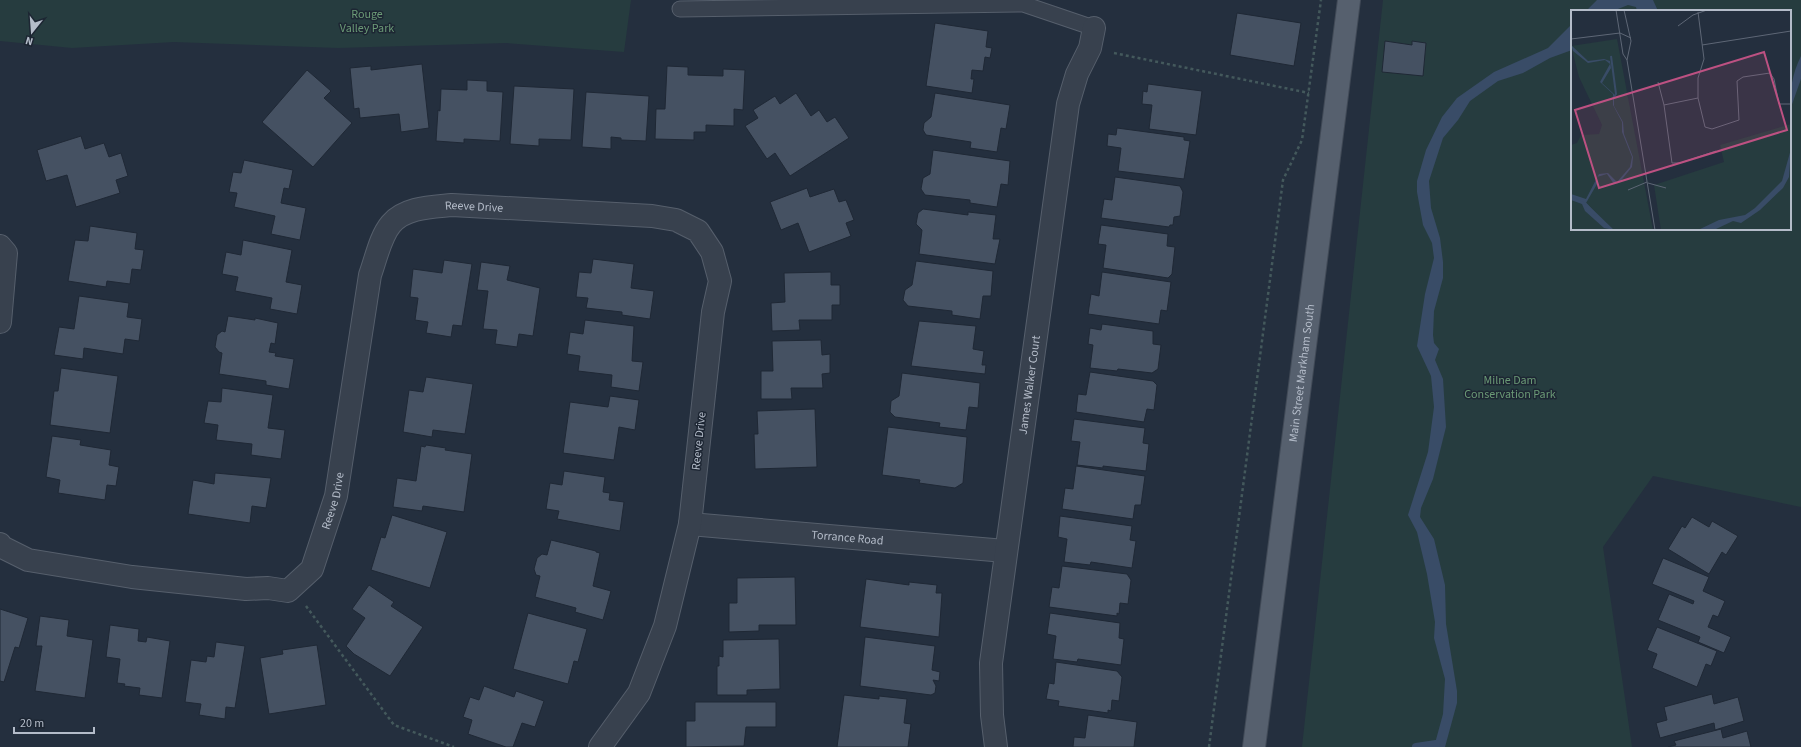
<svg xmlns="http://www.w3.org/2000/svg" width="1801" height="747" viewBox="0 0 1801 747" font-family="'Source Sans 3',sans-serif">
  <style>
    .green { fill: #263c3f; fill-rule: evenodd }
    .water { fill: #394c67 }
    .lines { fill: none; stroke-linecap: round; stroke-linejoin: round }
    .stream { stroke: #394c67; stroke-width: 8 }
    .building { fill: #455162; stroke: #1f2835 }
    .lane-casing { stroke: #565f6c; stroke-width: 17 }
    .street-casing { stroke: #565f6c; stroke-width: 24 }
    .primary-casing { stroke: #414a57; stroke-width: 24 }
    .path { stroke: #44595c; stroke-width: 2.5; stroke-dasharray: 3 3; stroke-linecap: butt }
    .lane { stroke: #38414e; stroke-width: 15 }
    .street { stroke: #38414e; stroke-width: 22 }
    .primary { stroke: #56606e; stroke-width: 22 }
    .labels { text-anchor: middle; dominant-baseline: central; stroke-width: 3; stroke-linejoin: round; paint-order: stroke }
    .park-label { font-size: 12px; fill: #6b9a76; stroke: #1d2633 }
    .street-label { font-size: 12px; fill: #b4bcc9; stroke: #1d2633 }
    .inset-river { fill: none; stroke: #394c67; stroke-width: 2 }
    .inset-road { fill: none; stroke: #5e6776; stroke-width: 1 }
    .view { fill: #bd5182; fill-opacity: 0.15; stroke: #bd5182; stroke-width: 2 }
    .inset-edge { fill: none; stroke: #b4bcc9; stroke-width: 2 }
  </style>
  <rect width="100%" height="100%" fill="#242f3e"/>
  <path class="green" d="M0 0H631L624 52 506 43 338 48 174 42 72 48 0 41Z
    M1383 0H1801V507L1653 476 1603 547 1632 747H1302ZM1572 11H1790V229H1572Z"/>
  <path class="water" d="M1597 0H1653L1658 11H1637L1636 7 1628 5 1613 11H1586Z
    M1572 24V50L1550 58 1523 73 1498 81 1470 101 1458 120 1443 138 1429 181 1431 208 1440 238 1443 262V278L1434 311 1433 335 1434 343 1439 349 1435 360 1443 379 1446 427 1433 479 1421 508 1420 517 1434 539 1445 585 1446 624 1457 691V703L1445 747H1434L1443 714 1445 679 1434 638 1435 622 1427 574 1417 532 1408 515 1428 452 1434 407 1431 376 1417 346 1425 294 1434 258 1432 243 1423 225 1417 192V181L1426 150 1442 117 1457 98 1494 72 1548 48Z
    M1801 56V79L1790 110C1790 90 1792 74 1801 56Z"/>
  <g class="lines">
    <path class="stream" d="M1416 747 1436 744"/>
  </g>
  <path class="building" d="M1237 13 1301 23 1294 66 1230 55Z
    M935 23 988 31 986 47 992 48 990 58 985 57 983 71 972 70 971 79H974L972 93 926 86Z
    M1385 41 1412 45V41L1426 43 1423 76 1382 72Z
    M422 64 429 128 401 132 399 114 360 118 359 108 354 109 350 68 371 66V70Z
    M667 66 688 67V75L723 76V69L745 70 743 110 734 109V126L706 125V132H694V140L655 139 656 109H665Z
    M307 70 331 91 324 98 352 123 313 167 262 122Z
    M467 80 487 81V91L503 92 500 141 464 139V143L436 141 438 110 440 111 441 89 467 90Z
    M1148 84 1202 91 1196 135 1149 129 1152 105 1142 104 1143 91 1147 92Z
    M514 86 574 89 571 140 539 139V146L510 144Z
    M586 92 649 96 646 141 621 140V138L611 137V149L582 147Z
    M796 93 811 116 819 110 827 122 835 117 849 138 790 176 775 153 767 159 745 126 758 118 753 110 775 96 780 104Z
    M935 93 1010 105 1006 129 1001 128 997 152 970 148 971 142 926 135 923 130 924 123 931 117Z
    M1117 128 1184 137V140L1190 141 1184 179 1118 171 1121 148 1107 146 1108 134 1116 135Z
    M81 136 85 149 104 143 109 157 121 153 128 176 116 180 120 193 76 207 67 175 46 181 37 150Z
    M933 150 1010 161 1008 185 1001 184 997 207 970 203V200L925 195 921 189 923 178 930 174Z
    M244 160 293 170 289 189 284 188 281 203 306 208 300 240 271 234 275 216 234 207 237 193 229 192 233 172 241 173Z
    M1115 177 1180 186 1183 192 1180 216 1174 217 1173 225H1170L1169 227 1101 218 1104 199 1112 200Z
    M807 188 810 197 834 189 839 202 846 200 854 220 846 223 851 236 809 252 798 223 781 230 770 202Z
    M923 209 968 215V212L996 215 993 239H1000L995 264 919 254 922 230 916 224 918 213Z
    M1101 225 1168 234 1167 246 1175 247 1172 274 1168 278 1103 268 1106 245 1098 244Z
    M90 226 137 233 135 249 144 250 141 270 132 269 130 284 107 281 106 287 68 281 75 240 88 241Z
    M243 240 292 250 286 282 302 285 297 314 270 309 272 298 235 291 238 277 222 274 226 252 241 255Z
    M593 259 634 264 631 288 654 291 650 319 622 315V312L586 308 588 298 576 297 579 272 591 273Z
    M444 260 472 264 462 326 453 325 451 337 426 333 428 322 415 320 418 298 410 297 413 269 442 273Z
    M916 261 993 271 991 296H983L980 319 952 315V311L908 306 903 300 905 290 912 285Z
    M481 262 510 266 507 280 540 288 533 336 519 334 517 347 495 344 497 330 483 329 488 291 477 290Z
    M831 272V285H840V305H832V320H799L800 330 772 331 771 303 785 302 784 273Z
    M1102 272 1171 282 1167 311 1161 310 1159 324 1088 314 1091 294 1099 296Z
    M79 296 129 303 127 317 142 319 139 341 125 339 123 354 84 348 83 359 54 355 59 327 74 329Z
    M228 316 255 320V318L278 323 275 344 271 343 269 352 276 353 275 356 294 359 289 389 266 385V381L219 374 222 353 219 352 215 347 217 335 222 331 225 332Z
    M585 320 634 326 632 361 643 362 639 391 611 387 612 375 578 371 580 356 567 354 570 332 583 334Z
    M919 321 976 326 973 349 984 351 982 365H986L985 374 911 366Z
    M1102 324 1153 331V344L1161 345 1158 369 1152 373 1118 369 1117 371 1090 368 1093 345 1088 344 1090 328 1101 330Z
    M821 340 822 355 830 354V373L822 374 823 388H791L792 399H761V371H773L772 341Z
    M61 368 118 376 110 433 50 425 54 391H58Z
    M1090 372 1153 381 1157 385 1154 410 1147 409 1144 422 1076 412 1078 394 1086 395Z
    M902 373 980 383 978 408 969 407 966 430 939 427 940 423 895 417 890 412 891 401 899 396Z
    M426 377 473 384 465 434 433 430 432 437 403 432 409 390 423 392Z
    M222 388 273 395 268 428 285 430 281 459 251 455 252 444 216 440 218 425 204 423 208 401 221 402Z
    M610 396 639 400 635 430 619 427 614 460 563 453 570 402 608 407Z
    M815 409 817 467 755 469 754 434H758L757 411Z
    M1074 419 1145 428 1143 443 1149 444 1146 471 1103 466V468L1077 465 1080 442 1071 441Z
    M888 427 967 437 963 483 955 488 919 483 920 480 882 475Z
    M52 436 81 440 80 445 111 450 109 465 119 467 116 486 107 485 105 500 58 493 60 480 46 477Z
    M426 445 446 448 445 450 472 454 464 512 423 506 422 511 393 507 397 478 416 481 421 446 425 447Z
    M1076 466 1145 476 1141 505H1135L1133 519 1062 509 1065 488 1073 489Z
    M564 471 605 477 603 492 610 493 609 500 624 502 620 531 557 519 559 511 546 509 550 483 562 485Z
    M215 473 271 478 266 508 252 506 250 523 188 514 193 480 214 484Z
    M392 515 447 532 430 588 371 570 381 537 385 538Z
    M1060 516 1132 526 1130 540 1136 541 1132 568 1091 562 1090 565 1064 562 1067 539 1058 537Z
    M1692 517 1709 527 1712 521 1738 536 1726 555 1722 552 1709 574 1668 549 1682 526 1685 528Z
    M551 540 596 551V552L600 553 593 586 611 591 603 620 575 612 576 608 535 597 540 576 536 575 534 569 537 558 542 554 547 555Z
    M1663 558 1709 577 1703 591 1725 601 1718 617 1713 615 1708 627 1731 637 1724 653 1698 642 1700 637 1658 620 1669 594 1693 604 1694 601 1652 584Z
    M1062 566 1127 574 1131 580 1128 604 1120 603 1119 614 1117 613V616L1049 607 1052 587 1059 588Z
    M795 577 796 625H759V631L729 632V603H737V578Z
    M866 579 909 585V582L937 585 936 593H942L939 637 860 627Z
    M369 585 394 602 391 606 423 627 390 676 354 654 346 646 365 618 352 609Z
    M0 609 28 618 19 648 15 647 4 682 0 681Z
    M528 613 587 629 578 662 574 661 568 684 513 669Z
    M1050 613 1120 623 1119 638 1124 639 1121 665 1078 659 1077 662 1053 659 1056 636 1047 634Z
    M40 616 69 620 67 636 93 640 85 698 35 691 42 646H36Z
    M110 625 139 629 138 641 146 642 147 637 170 641 162 698 139 695 140 688 124 686 125 684 117 683 120 659 106 657Z
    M1657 627 1717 651 1711 666 1706 664 1697 687 1652 668 1657 654 1647 650Z
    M865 637 935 646 932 670 940 672 939 681 933 680 936 686 935 693 931 695 860 686Z
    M779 639 780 689 747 690V695H717V666H719V656L723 657V640Z
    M216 642 245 646 235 708 226 707 225 719 199 715 201 704 185 702 191 660 206 662 207 656 214 657Z
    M317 645 326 705 269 714 260 658 283 654 282 650Z
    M1056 662 1117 671 1122 677 1119 701 1112 700 1111 711 1108 710V713L1058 706 1059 701 1046 699 1049 683 1054 684Z
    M484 686 514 697 516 691 544 701 535 727 522 723 513 747H506L468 734 472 720 463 717 470 697 479 700Z
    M1712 694 1714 704 1738 697 1744 721 1715 730 1714 723 1660 738 1656 723 1667 720 1664 707Z
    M844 695 879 699V696L907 699 904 723 911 724 908 747H837Z
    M695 702H776V727H746L744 746 686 747V721H695Z
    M1088 715 1137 722 1134 747H1073L1074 737 1085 738Z
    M1721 729 1723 738 1747 731 1751 747H1668L1676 745 1674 741Z"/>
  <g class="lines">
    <defs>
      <path id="lane" d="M680 9 1023 4 1094 28"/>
      <g id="street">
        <path d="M0 246 6 253 0 322"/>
        <path id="s1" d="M690 524 1005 551"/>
        <path id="s2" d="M0 544 2 547 28 560 132 577 246 589 268 588 288 591 312 569 336 496 370 275C376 259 380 237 391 224 405 207 433 207 452 205L652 216 676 220 698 231 712 252 720 281 713 312 690 524 665 626 639 693 600 747"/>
        <path id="s3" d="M996 747 992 715 991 663 1068 104 1077 74 1090 48 1094 28"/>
      </g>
      <g id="primary">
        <path id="s4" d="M1254 747 1349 0"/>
      </g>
    </defs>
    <use href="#lane" class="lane-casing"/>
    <use href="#street" class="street-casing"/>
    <use href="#primary" class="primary-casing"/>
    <path class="path" d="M1114 53 1309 93
      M306 606 394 725 454 747
      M1209 747 1283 180 1302 140 1321 0"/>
    <use href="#lane" class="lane"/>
    <use href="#street" class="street"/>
    <use href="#primary" class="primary"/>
  </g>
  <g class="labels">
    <g class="park-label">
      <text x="367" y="14">Rouge<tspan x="367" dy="14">Valley Park</tspan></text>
      <text x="1510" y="380">Milne Dam<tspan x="1510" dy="14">Conservation Park</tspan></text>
    </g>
    <g class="street-label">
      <text stroke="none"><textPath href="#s2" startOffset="771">Reeve Drive</textPath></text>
      <text stroke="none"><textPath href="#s4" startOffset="377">Main Street Markham South</textPath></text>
      <text stroke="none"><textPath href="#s3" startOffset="365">James Walker Court</textPath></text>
      <text transform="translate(699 441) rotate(-84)">Reeve Drive</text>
      <text stroke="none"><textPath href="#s2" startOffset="399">Reeve Drive</textPath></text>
      <text stroke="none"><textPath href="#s1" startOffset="158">Torrance Road</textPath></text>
    </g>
  </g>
  <g transform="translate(1571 10)">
    <rect width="220" height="220" fill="#242f3e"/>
    <path d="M46 29 82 220H0V135L6 133 10 125 28 124 31 115 8 67 0 36ZM220 114V220H90L83 175 153 152 149 135Z" fill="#263c3f"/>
    <path d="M0 35 17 51 33 49 39 51 40 58 31 73 43 84V96L52 112 53 124 62 147 61 157 48 173 43 174 36 164 26 167V174L15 193 43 220 33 218 14 201 11 194 0 190V184L15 189 28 164 37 163 46 172 59 157 61 147 51 122V112L42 95V84L29 72 39 54 34 50 17 53 2 41ZM220 139 218 167 212 178 189 200 170 213 162 211 145 219 127 220 148 210 174 205 184 198 211 171Z" fill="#394c67"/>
    <path class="inset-river" d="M40 46 45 84 42 88M0 188 15 194 25 205"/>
    <path class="inset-road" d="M45 0 52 44 56 50 84 220M53 0 60 31 56 50M127 2 133 49 127 68V88L134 117 141 119 168 110 166 71 172 67 199 63 203 69 208 94H220M107 16 122 5 136 0M0 29 49 23 60 28M131 35 220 21M87 72 93 95 101 153H109L145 141M93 95 127 88M77 173 95 178M57 180 76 172"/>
    <path class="view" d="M193 42 216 120 28 178 4 100Z"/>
    <rect width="220" height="220" class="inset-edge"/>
  </g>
  <g transform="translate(32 32) rotate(197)" stroke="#1d2633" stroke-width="3" paint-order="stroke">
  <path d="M0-3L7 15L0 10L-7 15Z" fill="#b4bcc9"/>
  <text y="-6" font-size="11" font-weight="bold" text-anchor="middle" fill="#b4bcc9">N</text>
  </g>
  <path d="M14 727v6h80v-6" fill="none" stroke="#b4bcc9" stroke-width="2"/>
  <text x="20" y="727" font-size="12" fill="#b4bcc9" stroke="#1d2633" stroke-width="3" paint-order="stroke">20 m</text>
</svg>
